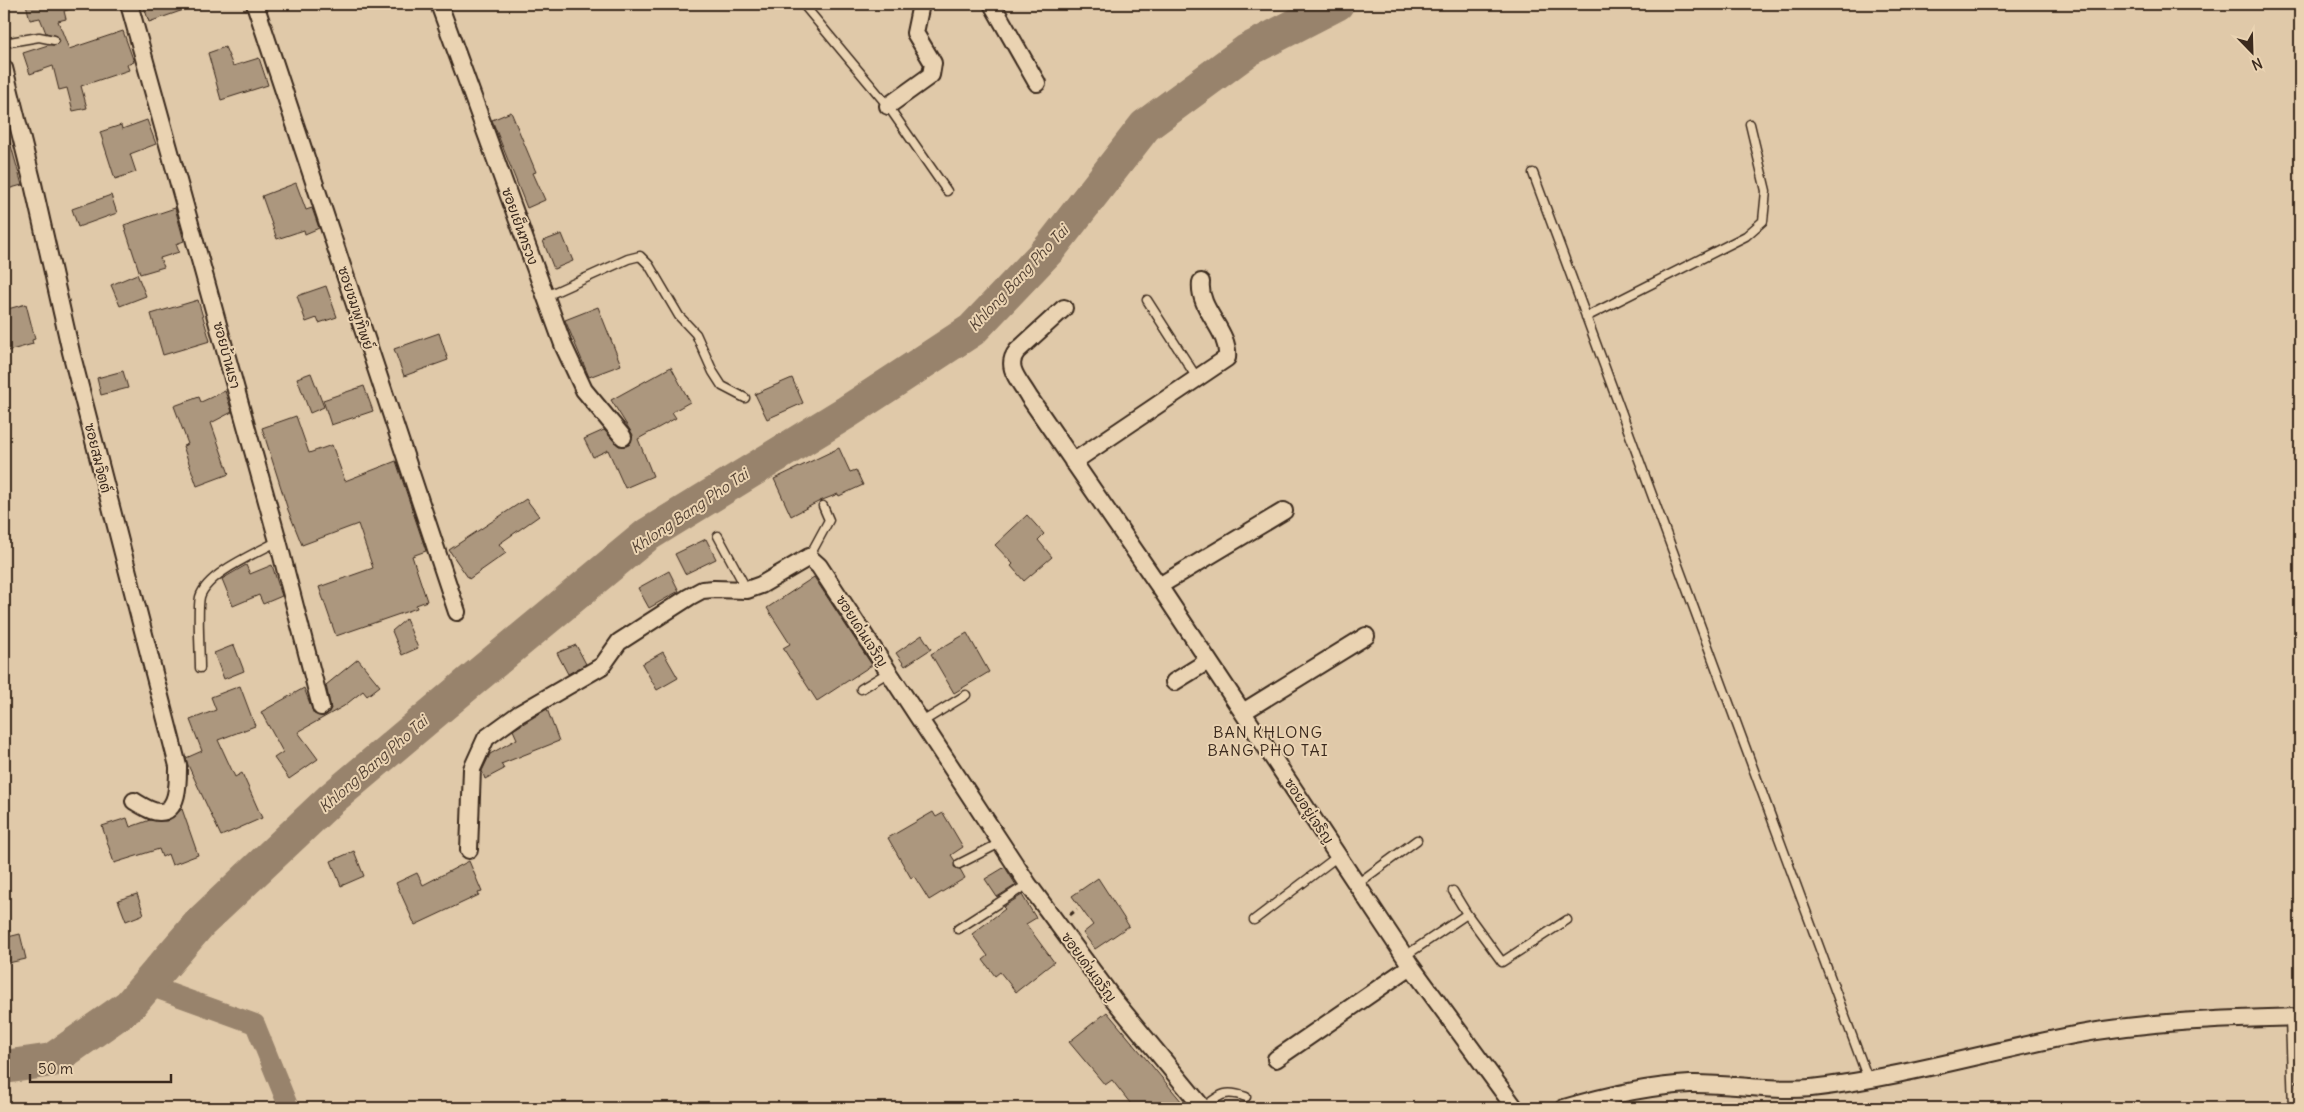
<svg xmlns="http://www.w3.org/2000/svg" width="2304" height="1112" viewBox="0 0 2304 1112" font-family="Delius,'Playpen Sans Thai',sans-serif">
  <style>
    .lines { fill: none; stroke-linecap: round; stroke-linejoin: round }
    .canal { stroke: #98836c; stroke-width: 20 }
    .river { stroke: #98836c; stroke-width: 34 }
    .building { fill: #ac977e; stroke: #3b2a1e }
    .service-casing { stroke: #3b2a1e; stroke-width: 11 }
    .minor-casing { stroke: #3b2a1e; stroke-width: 20 }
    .path { stroke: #3b2a1e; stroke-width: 3; stroke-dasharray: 5 4; stroke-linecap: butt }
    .service { stroke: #ead3b2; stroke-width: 8 }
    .minor { stroke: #ead3b2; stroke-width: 16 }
    .labels { text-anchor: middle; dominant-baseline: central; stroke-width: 4; stroke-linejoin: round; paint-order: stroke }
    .street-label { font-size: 14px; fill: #3b2a1e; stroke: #ead3b2 }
    .water-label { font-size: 15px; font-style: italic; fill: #524032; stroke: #ead3b2 }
    .quarter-label { font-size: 16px; letter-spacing: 1px; fill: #3b2a1e; stroke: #ead3b2 }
  </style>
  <rect width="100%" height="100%" fill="#e0c9a9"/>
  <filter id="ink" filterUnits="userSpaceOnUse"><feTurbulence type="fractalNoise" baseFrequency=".02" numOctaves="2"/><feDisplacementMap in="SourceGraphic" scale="10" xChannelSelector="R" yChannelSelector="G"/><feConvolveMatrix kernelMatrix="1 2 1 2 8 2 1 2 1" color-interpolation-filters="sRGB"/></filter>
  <g filter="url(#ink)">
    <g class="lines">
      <path class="canal" d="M147 985 255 1024 289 1108"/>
      <path class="river" d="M4 1067 52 1060 129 1006 200 923 330 800 471 681 647 535 847 412 972 330 1051 247 1145 126 1248 50 1337 4"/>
    </g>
    <path class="building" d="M26 4H73L74 8 64 11 66 19 58 21 69 49 123 31 134 62 127 65 129 70 81 86 87 108 73 111 67 88 59 90 53 66 30 74 23 53 48 45H56L60 41 57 36 46 33 40 18 30 20Z
      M143 4H194L195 6 149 22Z
      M225 47 233 66 259 58 268 85 221 100 208 53Z
      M511 112 536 172 533 173 545 200 527 208 492 120Z
      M147 120 156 144 130 154 136 172 115 179 100 132 121 125 122 129Z
      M8 135 22 185 4 190V136Z
      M296 183 306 210 312 208 319 228 305 234 304 230 277 239 262 196Z
      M111 195 117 213 78 227 72 209Z
      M175 208 184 241 176 244 179 252 160 258 164 267 140 274 124 225Z
      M562 234 573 261 554 269 543 241Z
      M137 274 146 296 120 306 111 285Z
      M326 286 337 317 319 323 317 318 306 322 297 296Z
      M198 300 210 341 163 355 151 314Z
      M26 304 35 339 32 340 33 344 4 352V310Z
      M598 307 621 365 589 377 565 320Z
      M439 333 448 360 404 376 394 349Z
      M671 367 690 402 672 412 676 418 638 439 653 476 625 488 608 450 593 457 584 439 604 430 619 446 629 445 633 435 611 400Z
      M123 371 128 388 101 395 97 378Z
      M311 373 324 407 310 413 297 378Z
      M792 378 803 403 767 419 755 394Z
      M364 386 373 411 331 425 323 400Z
      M225 391 232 412 211 423 229 474 197 486 183 446 188 444 174 406 199 397 201 402Z
      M296 416 309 453 332 445 345 481 396 461 426 551 412 556 427 601 416 605 417 608 336 636 319 587 373 568 358 524 302 545 288 510 262 428Z
      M839 448 850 472 856 470 863 485 839 496 838 494 820 501 791 516 774 479Z
      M526 499 539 516 499 544 506 553 469 579 449 550Z
      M1027 515 1044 534 1038 540 1052 557 1024 581 1011 566 1013 564 995 545Z
      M706 539 716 559 685 574 675 554Z
      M246 565 250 574 272 565 282 596 263 604 259 595 233 606 222 579Z
      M669 571 679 591 649 608 638 588Z
      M814 577 872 665 817 701 783 648 790 644 767 608Z
      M406 619 418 648 402 655 392 631Z
      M967 633 989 672 954 693 931 654Z
      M922 635 931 649 905 666 896 653Z
      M234 645 244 671 224 679 214 653Z
      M576 645 586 664 568 674 557 653Z
      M663 652 678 678 657 690 642 664Z
      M358 659 380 686 367 696 363 691 344 706 298 732 318 759 289 779 274 758 283 752 261 712 304 688 314 714 324 716 331 709 326 685Z
      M240 686 255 726 218 740 235 777 242 773 262 818 221 836 188 765 186 758 202 751 190 720 216 710 211 697Z
      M547 709 559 741 501 764 504 769 485 779 482 771 490 754 517 739 513 730Z
      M182 809 198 855 172 865 168 854 162 857 159 849 114 863 102 826 127 818 130 827 150 820 167 821Z
      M933 812 936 817 943 813 963 847 951 855 955 861 954 867 960 869 965 878 929 900 914 876 911 878 888 838Z
      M354 851 364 876 341 886 331 861Z
      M469 861 482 892 478 893 479 895 415 925 396 883 417 873 423 885Z
      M1005 867 1016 885 997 897 985 879Z
      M1098 878 1129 926 1095 949 1083 933 1093 925 1072 896Z
      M137 894 144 914 126 921 118 900Z
      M1022 895 1036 918 1026 924 1054 962 1016 992 1000 972 995 976 983 960 988 956 972 934 1005 909 1003 907Z
      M20 934 26 959 4 964V938Z
      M1107 1012 1182 1102 1174 1108H1134L1112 1080 1105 1085 1069 1042Z"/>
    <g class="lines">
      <defs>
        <path id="service" d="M803 4 888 106 947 191
          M4 43 39 37 54 40
          M1533 173 1868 1079
          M546 296 628 259 640 256 649 265 679 316 696 334 713 372 722 386 745 398
          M1147 300 1197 378
          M1586 317 1746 236 1763 221 1766 191 1750 124
          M718 536 747 590
          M809 557 829 520 823 506
          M200 668C200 652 197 610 200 597 207 573 257 553 278 541
          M861 689 889 672
          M922 722 966 695
          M959 864 1000 843
          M1357 884 1417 840
          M1453 891 1467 914
          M1254 920 1338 856
          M958 929 1028 884
          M1405 956 1467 914 1502 962 1567 920
          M2290 1018 2293 1108
          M1203 1108C1220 1095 1224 1089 1246 1097"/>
        <path id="minor" d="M129 4 278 541 321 707
          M255 4 457 612
          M439 4 564 347 584 390 623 437
          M992 4 1037 83
          M4 68 33 184 71 352 178 766C178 780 179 813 159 812 151 812 141 805 134 801
          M888 106 931 75 933 63 915 33 921 4
          M1064 308 1017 351C1004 367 1020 381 1029 397L1159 586 1411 966 1515 1108
          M1073 462 1227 358C1230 330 1198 311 1201 282
          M1159 586 1284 511
          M1174 682 1208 661
          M1243 712 1366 636
          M469 850 472 769 486 738 519 714 602 666 619 642 689 597 702 590 714 589 747 590 761 585 809 557 819 566 1028 884 1114 1000 1203 1108
          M1276 1059 1411 966
          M1564 1108C1605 1096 1648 1086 1690 1084 1731 1083 1771 1092 1811 1088 1900 1078 1987 1052 2074 1035 2149 1021 2224 1019 2300 1017"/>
      </defs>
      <use href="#service" class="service-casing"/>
      <use href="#minor" class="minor-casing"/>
      <path class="path" d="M1070 915 1077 909"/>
      <use href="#service" class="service"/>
      <use href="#minor" class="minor"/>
    </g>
  </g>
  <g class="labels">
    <g class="street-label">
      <text transform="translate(520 226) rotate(70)">ซอยเย็นทรวง</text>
      <text transform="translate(356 308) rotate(72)">ซอยชมพูทิพย์</text>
      <text transform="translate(227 355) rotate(75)">ซอยบ้านเรา</text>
      <text transform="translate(98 458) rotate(76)">ซอยสมจิตต์</text>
      <text transform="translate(862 631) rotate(57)">ซอยเด่นเจริญ</text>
      <text transform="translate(1309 811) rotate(56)">ซอยอยู่เจริญ</text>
      <text transform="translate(1089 967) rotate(54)">ซอยเด่นเจริญ</text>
    </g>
    <g class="water-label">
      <text transform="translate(1018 278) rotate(-47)">Khlong Bang Pho Tai</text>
      <text transform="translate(689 511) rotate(-34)">Khlong Bang Pho Tai</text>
      <text transform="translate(373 764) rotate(-41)">Khlong Bang Pho Tai</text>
    </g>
    <g class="quarter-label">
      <text x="1268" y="732">BAN KHLONG<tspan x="1268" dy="18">BANG PHO TAI</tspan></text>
    </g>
  </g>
  <rect width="2304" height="1112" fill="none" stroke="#ead3b2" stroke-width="20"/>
  <rect x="10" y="10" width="2284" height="1092" fill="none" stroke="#3b2a1e" stroke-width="2" filter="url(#ink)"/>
  <g transform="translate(2252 52) rotate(157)" stroke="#ead3b2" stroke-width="4" paint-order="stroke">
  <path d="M0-4L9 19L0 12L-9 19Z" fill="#3b2a1e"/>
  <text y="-8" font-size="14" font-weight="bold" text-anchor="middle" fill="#3b2a1e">N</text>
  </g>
  <path d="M30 1074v8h141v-8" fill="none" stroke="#3b2a1e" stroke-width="2.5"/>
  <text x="38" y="1074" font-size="15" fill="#3b2a1e" stroke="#ead3b2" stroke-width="4" paint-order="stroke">50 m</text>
</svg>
